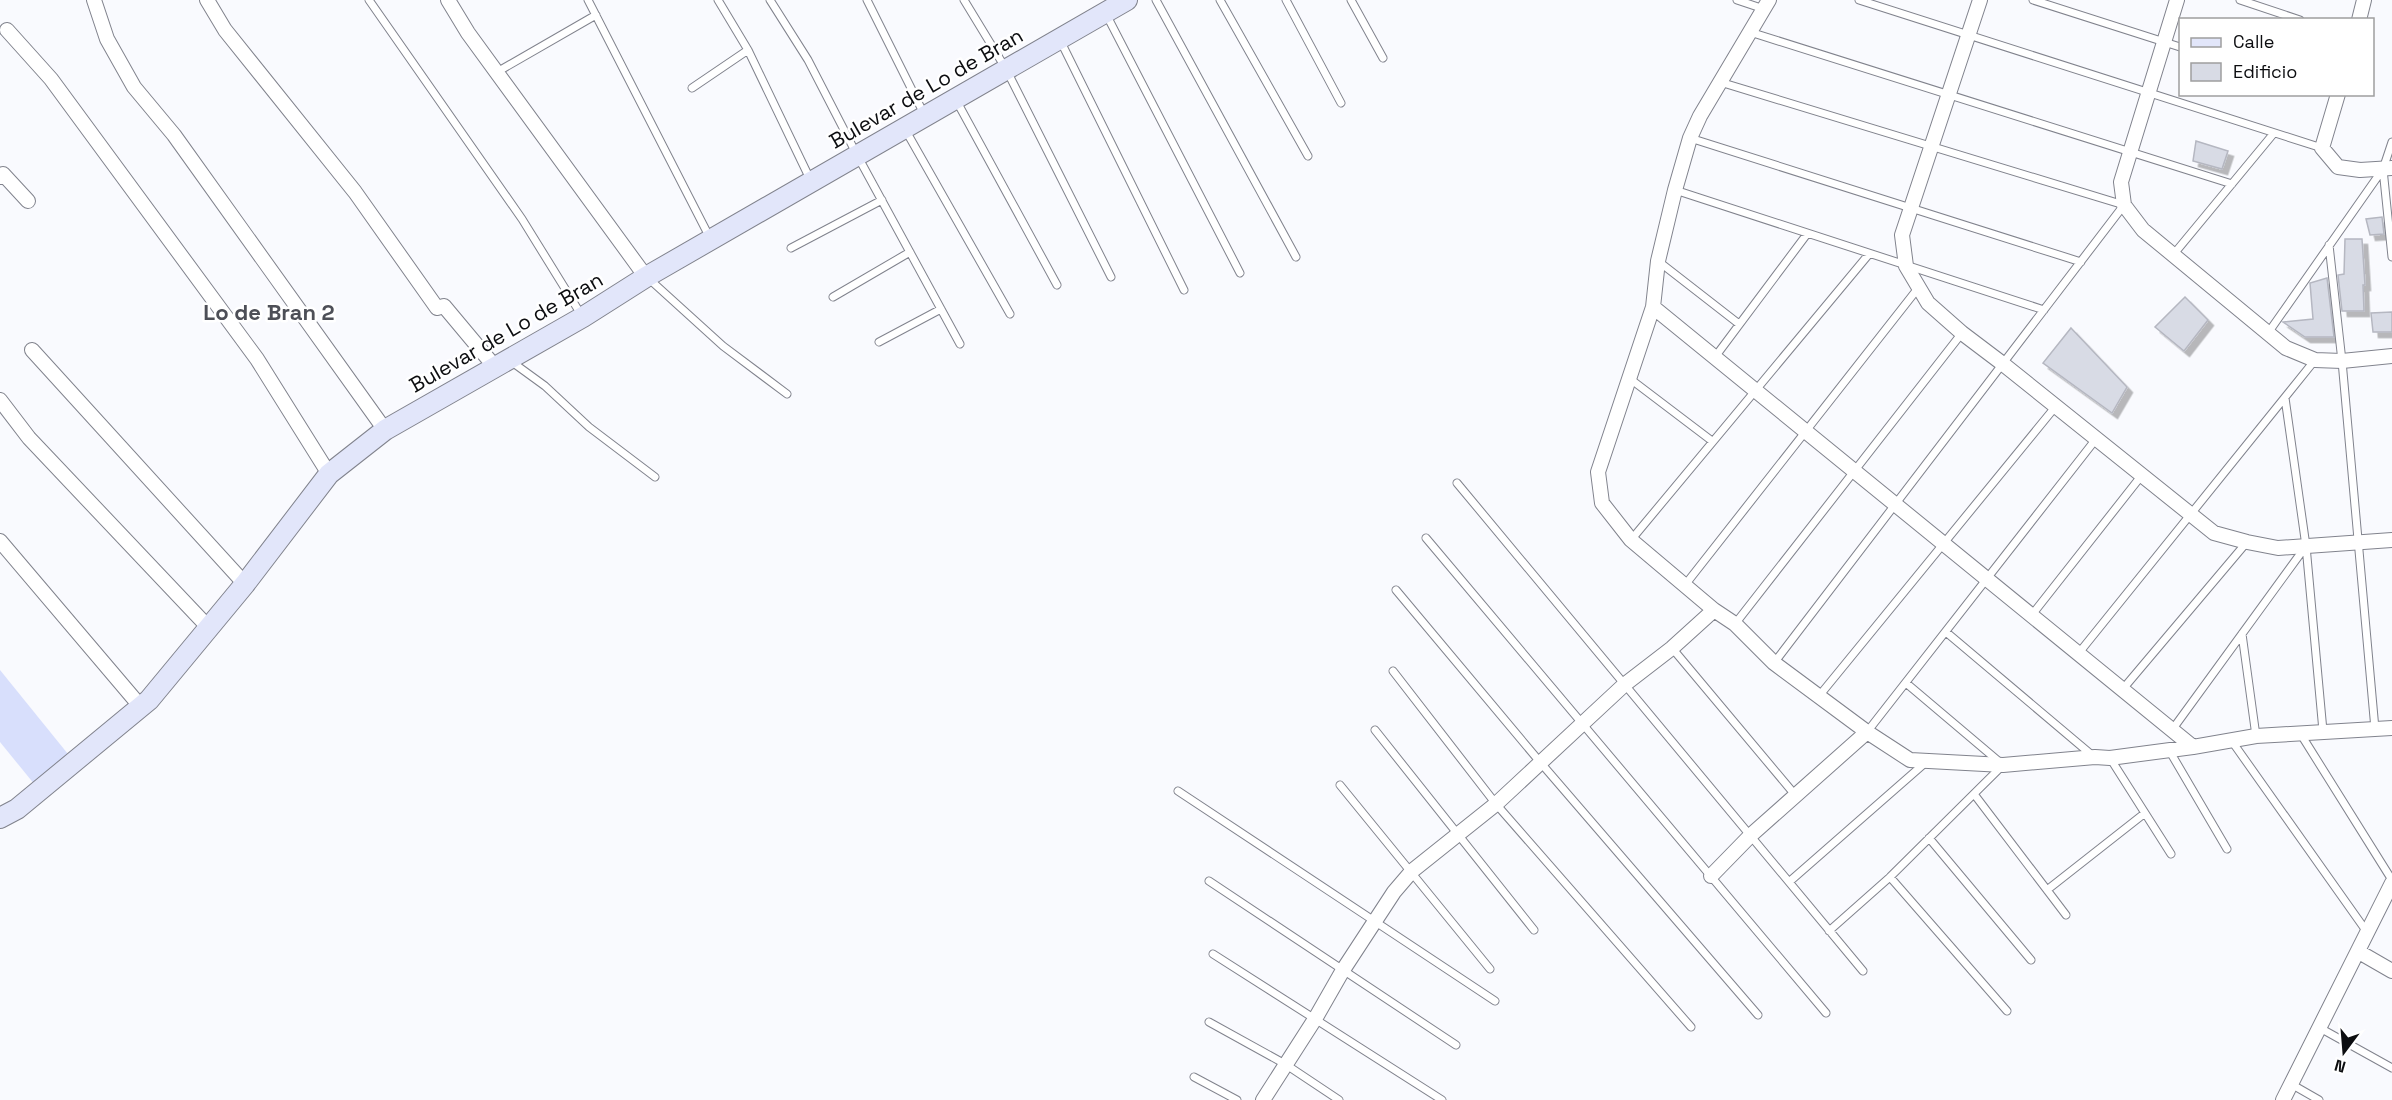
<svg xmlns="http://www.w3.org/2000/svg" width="2392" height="1100" viewBox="0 0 2392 1100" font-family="'Space Grotesk',sans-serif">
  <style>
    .green { fill: #d8dffc }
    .building { fill: #d8dbe5; stroke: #b5b7c1; stroke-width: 1.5; filter: url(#shadow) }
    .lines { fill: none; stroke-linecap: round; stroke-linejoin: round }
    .lane-casing { stroke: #81838d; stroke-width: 9 }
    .street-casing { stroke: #81838d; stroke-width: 16 }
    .secondary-casing { stroke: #81838d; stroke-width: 22 }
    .lane { stroke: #fff; stroke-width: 7 }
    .street { stroke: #fff; stroke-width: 14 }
    .secondary { stroke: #e2e6fa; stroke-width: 20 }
    .labels { text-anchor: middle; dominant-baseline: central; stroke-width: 5; stroke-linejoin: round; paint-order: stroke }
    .street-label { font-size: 21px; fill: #0c0d10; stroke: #fff }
    .neighbourhood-label { font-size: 22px; font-weight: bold; fill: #4d4f57; stroke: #fff }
  </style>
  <defs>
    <filter id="shadow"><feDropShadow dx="5.5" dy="5.5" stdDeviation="0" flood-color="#0004"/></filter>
  </defs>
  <rect width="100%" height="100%" fill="#f9fafe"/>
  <path class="green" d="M0 670 72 759 35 785 0 742Z"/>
  <path class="building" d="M2196 141 2228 151 2222 169 2193 161Z
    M2382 217 2384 234 2370 235 2366 219Z
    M2345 239H2362L2365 285H2363L2364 311H2342L2338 275 2344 274Z
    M2327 278 2334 337H2305L2283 322 2313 319 2310 283Z
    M2185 297 2208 320 2184 351 2155 327Z
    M2392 312V332H2373L2371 313Z
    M2071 328 2127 387 2112 413 2043 363Z"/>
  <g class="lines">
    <defs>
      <path id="lane" d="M369 0 522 219 582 316
        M588 0 710 238
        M718 0 748 50 810 179
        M770 0 808 60 857 155 960 344
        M867 0 925 116
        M964 0 1006 69 1111 277
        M1156 0 1296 257
        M1220 0 1308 156
        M1286 0 1341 103
        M1351 0 1383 58
        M1737 0 1764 9
        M1859 0 2322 148
        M2033 0 2180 47
        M2240 0 2300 20
        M1106 14 1240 273
        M1750 32 2232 184
        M1060 40 1184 290
        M497 72 596 15
        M1720 82 2124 205 1774 663
        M692 88 748 50
        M956 100 1057 285
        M906 131 1010 314
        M1690 138 2081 262
        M2392 142 2383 169 2392 257
        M1675 190 2044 310
        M2329 245 2342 361 2375 729
        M791 248 882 200
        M2173 255 2274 133
        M1658 261 1739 324
        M648 278 723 346 787 394
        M833 297 910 252
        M2268 333 2383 169
        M879 342 941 309
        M1715 357 1807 234
        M512 362 545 386 589 427 655 477
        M1629 378 1712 441
        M2285 398 2306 546 2323 731
        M1457 483 1863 971
        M1426 538 1826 1013
        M1631 540 1869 254
        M1685 585 1919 287
        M1396 590 1540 762 1758 1015
        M2031 616 2142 475
        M1735 624 1962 333
        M1946 632 2093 756
        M2242 634 2256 736
        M1672 648 1796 796
        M2078 654 2315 360
        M1393 671 1496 804 1691 1027
        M2122 690 2247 542
        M1819 696 2056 406
        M1375 730 1534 930
        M2172 730 2306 546
        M1867 732 2096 439
        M2300 733 2392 880
        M2231 740 2367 932
        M2169 750 2227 849
        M2110 758 2171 854
        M1340 785 1490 969
        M1178 791 1495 1001
        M1974 794 2066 915
        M1929 838 2031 960
        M1890 877 2007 1011
        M1209 881 1456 1045
        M1789 882 1926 762
        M2047 890 2145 813
        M1829 931 1890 877 2003 765 1906 683
        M1213 954 1442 1100
        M1209 1022 1285 1064 1339 1100
        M2320 1028 2392 1068
        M1194 1077 1237 1100
        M2291 1084 2319 1100"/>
      <path id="street" d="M94 0 107 39 134 87 174 135 385 430
        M207 0 225 30 355 192 437 308 444 306 495 367
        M448 0 468 33 646 277
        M1769 0 1700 116 1690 138 1675 190 1658 261 1653 307 1598 472 1602 503 1631 540 1714 610 1735 624 1774 663 1867 732 1910 760 2003 765 2095 757 2110 758 2193 747 2256 736 2392 728
        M1980 0 1902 235 1906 266 1928 303 1962 333 2003 364 2214 533 2247 542 2278 548 2392 540
        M2177 0 2121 182 2124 205 2143 230 2286 348 2315 360 2342 361 2392 356
        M2359 20 2364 0
        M7 30 51 79 257 359 329 474
        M2338 94 2322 148 2338 167 2360 170 2392 168
        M0 177 3 174 28 201
        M1653 307 2193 747
        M32 350 245 584
        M0 400 29 438 209 628
        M0 541 141 707
        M1711 876 1751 835 1867 732
        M2359 952 2392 971
        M1263 1100 1315 1019 1343 970 1394 892 1412 871 1496 804 1624 685 1672 648 1714 610
        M2283 1100 2392 883"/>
      <path id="secondary" d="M0 818 17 809 149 700 245 584 329 474 385 430 583 317 646 277 1127 0"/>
    </defs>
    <use href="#lane" class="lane-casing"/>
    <use href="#street" class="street-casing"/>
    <use href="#secondary" class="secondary-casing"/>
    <use href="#lane" class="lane"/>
    <use href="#street" class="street"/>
    <use href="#secondary" class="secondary"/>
  </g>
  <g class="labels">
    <g class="street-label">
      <text transform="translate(926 88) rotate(-30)">Bulevar de Lo de Bran</text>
      <text transform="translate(506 332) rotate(-30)">Bulevar de Lo de Bran</text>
    </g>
    <g class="neighbourhood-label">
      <text x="269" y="312">Lo de Bran 2</text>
    </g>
  </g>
  <rect x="2179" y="18" width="195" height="78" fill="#ffffff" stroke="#9e9e9f" stroke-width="1.5"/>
  <rect x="2191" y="38" width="30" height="9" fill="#e2e6fa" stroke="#9e9e9f" stroke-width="1.5"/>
  <text x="2233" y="48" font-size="18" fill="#0c0d10">Calle</text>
  <rect x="2191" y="63" width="30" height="18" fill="#d8dbe5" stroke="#9e9e9f" stroke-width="1.5"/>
  <text x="2233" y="78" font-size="18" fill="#0c0d10">Edificio</text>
  <g transform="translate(2344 1052) rotate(196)" stroke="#ffffff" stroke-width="4.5" paint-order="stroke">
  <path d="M0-4.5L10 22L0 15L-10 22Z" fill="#0c0d10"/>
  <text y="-9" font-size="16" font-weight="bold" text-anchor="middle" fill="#0c0d10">N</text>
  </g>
</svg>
